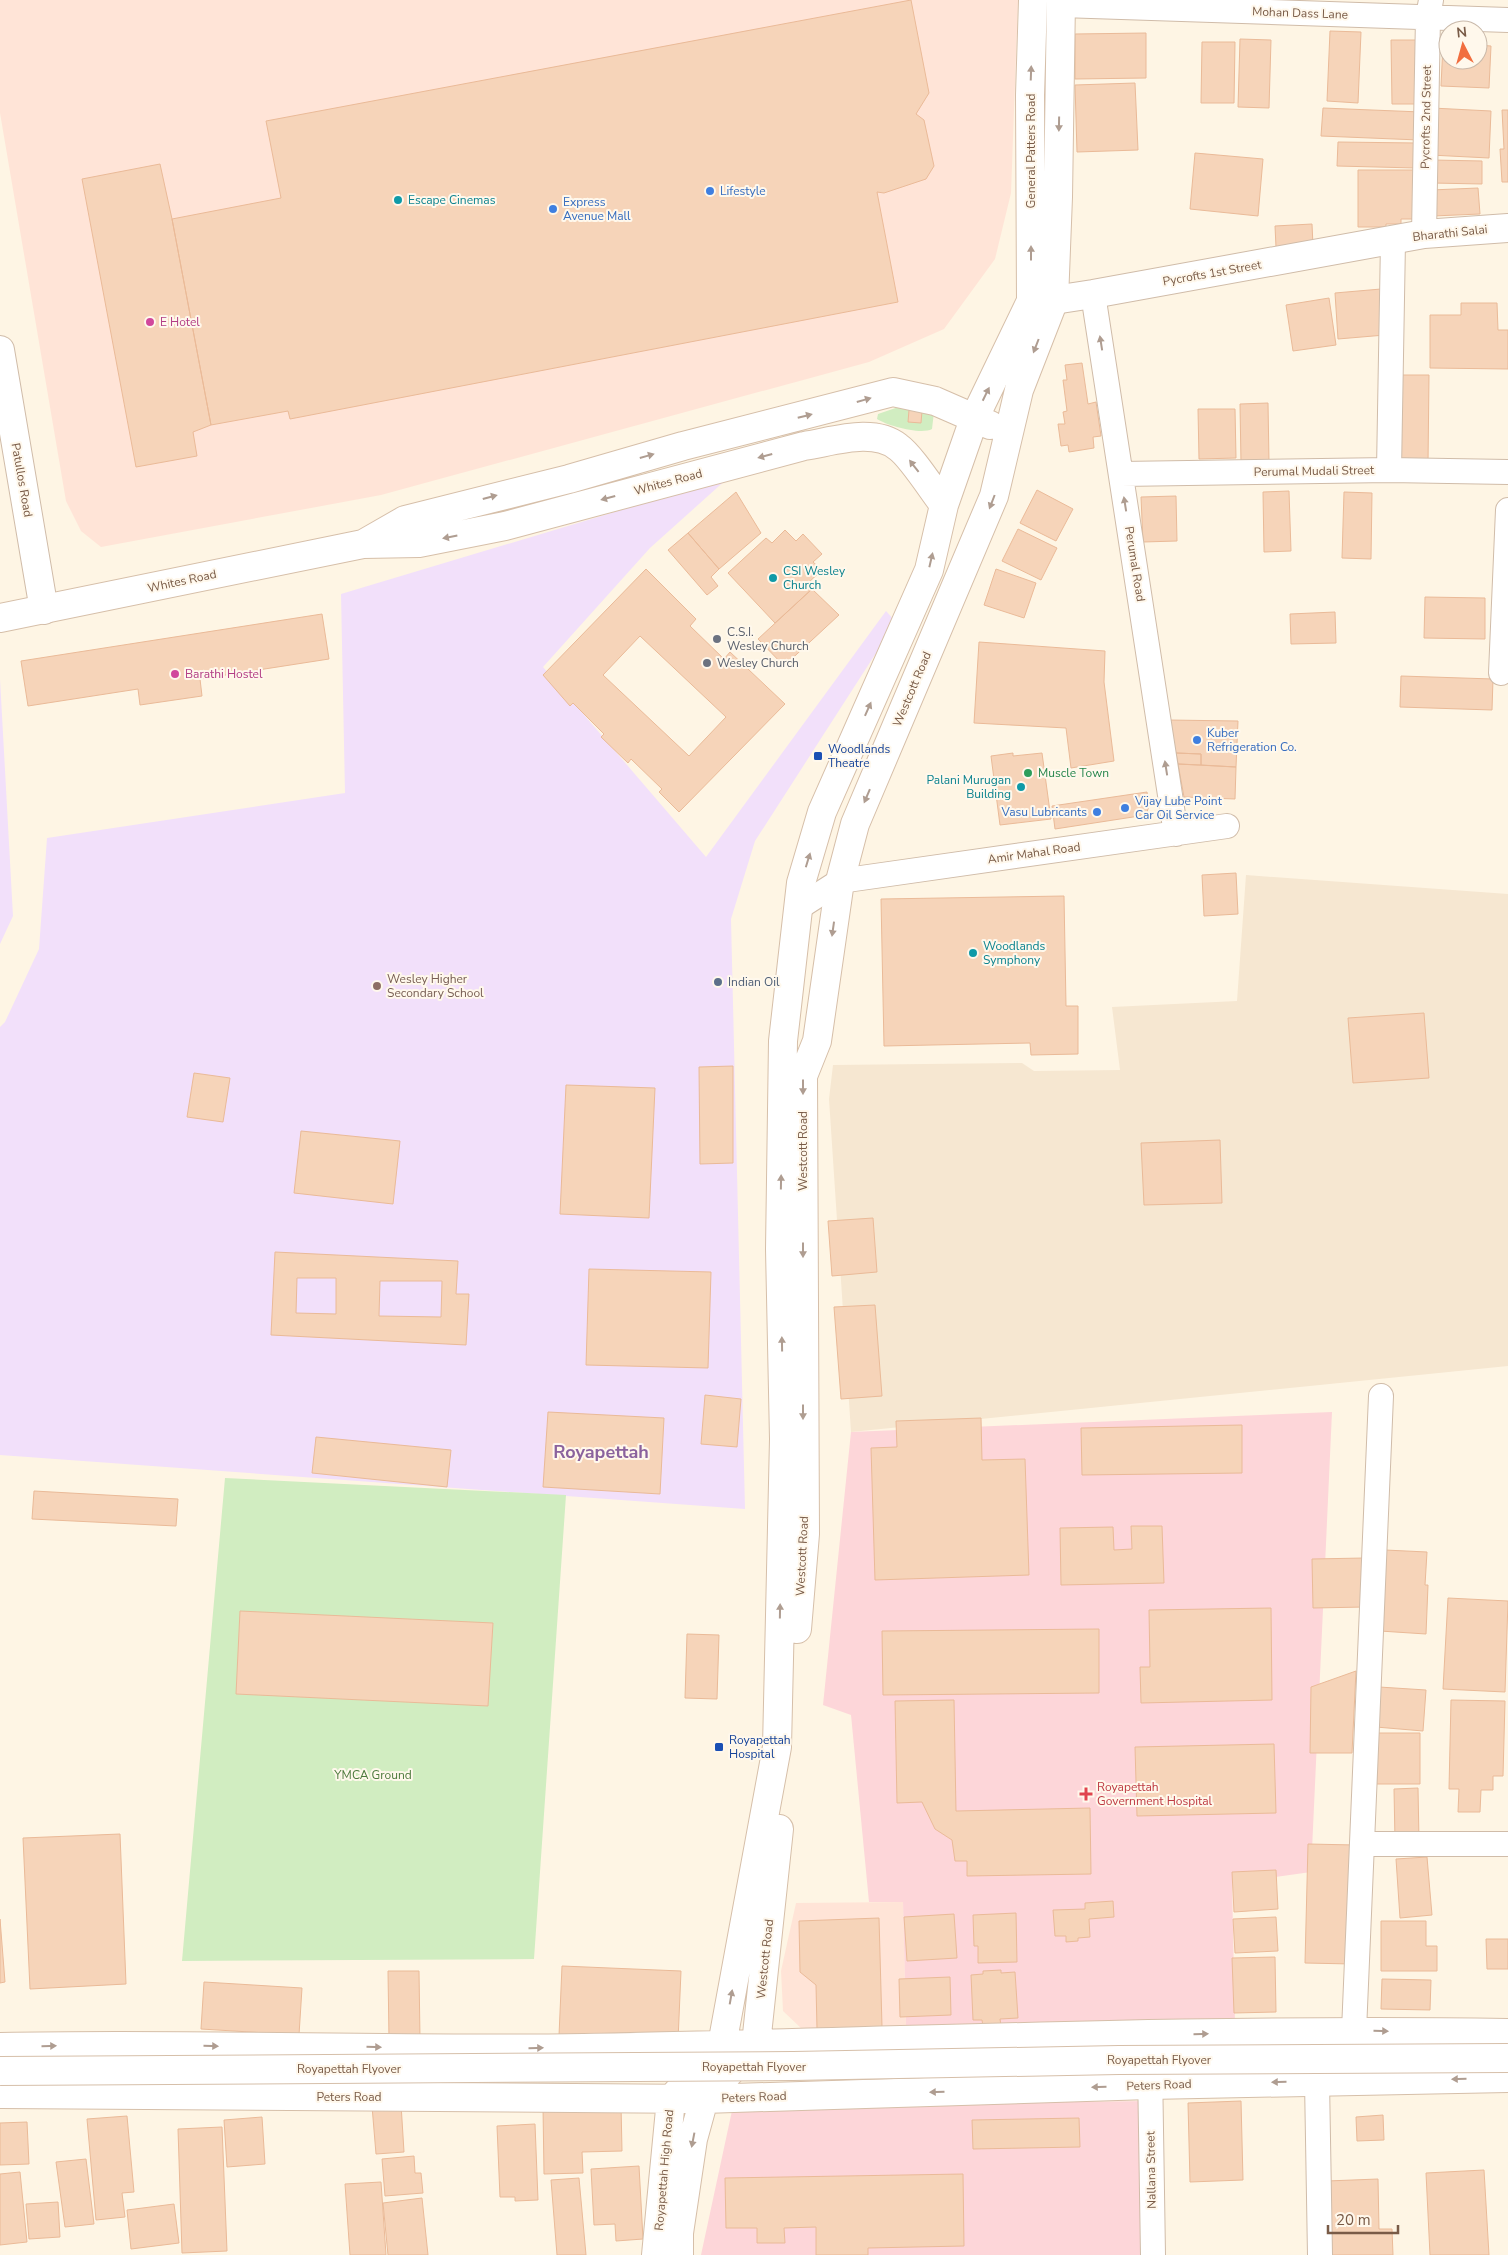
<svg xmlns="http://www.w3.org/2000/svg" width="1508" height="2255" viewBox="0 0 1508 2255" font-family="'Nunito Sans',sans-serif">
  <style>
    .residential { fill: #f6e7d1 }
    .commercial { fill: #ffe4d7 }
    .education { fill: #f2e0fa }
    .medical { fill: #fdd6d9 }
    .green { fill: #d1edc1 }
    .building { fill: #f6d4b9; stroke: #eaba98; fill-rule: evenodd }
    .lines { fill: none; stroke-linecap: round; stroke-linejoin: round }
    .minor-casing { stroke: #d0bca9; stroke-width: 26 }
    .tertiary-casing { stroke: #d0bca9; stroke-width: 30 }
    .secondary-casing { stroke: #d6bfa9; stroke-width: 30 }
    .minor { stroke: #fff; stroke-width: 24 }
    .tertiary { stroke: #fff; stroke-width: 28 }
    .secondary { stroke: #fff; stroke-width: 28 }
    .secondary-bridge-casing { stroke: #d6bfa9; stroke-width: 30; stroke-linecap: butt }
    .secondary-bridge { stroke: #fff; stroke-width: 28 }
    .oneway { fill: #af9d91 }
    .shop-dot { fill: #3f7fe0; stroke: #fff8ec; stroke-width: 2 }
    .culture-dot { fill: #0f9aa8; stroke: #fff8ec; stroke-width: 2 }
    .hotel-dot { fill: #d1479c; stroke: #fff8ec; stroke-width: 2 }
    .worship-dot { fill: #6b7280; stroke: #fff8ec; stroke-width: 2 }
    .transit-dot { fill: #1a4fb4; stroke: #fff8ec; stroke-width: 2 }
    .leisure-dot { fill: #2e9e5b; stroke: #fff8ec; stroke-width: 2 }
    .service-dot { fill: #5c6f8a; stroke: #fff8ec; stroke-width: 2 }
    .education-dot { fill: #8d6e63; stroke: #fff8ec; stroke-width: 2 }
    .health-dot { fill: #e0444e; stroke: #fff8ec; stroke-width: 2 }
    .labels { text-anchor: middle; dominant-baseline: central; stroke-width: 4; stroke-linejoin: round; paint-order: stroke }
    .street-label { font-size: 12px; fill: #795b47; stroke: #fff8ec }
    .shop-label { font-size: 12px; fill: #366cbe; stroke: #fff8ec; text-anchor: start }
    .culture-label { font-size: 12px; fill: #0d838f; stroke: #fff8ec; text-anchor: start }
    .hotel-label { font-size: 12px; fill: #b23c85; stroke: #fff8ec; text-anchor: start }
    .worship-label { font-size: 12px; fill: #5b616d; stroke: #fff8ec; text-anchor: start }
    .transit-label { font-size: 12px; fill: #164399; stroke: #fff8ec; text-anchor: start }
    .leisure-label { font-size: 12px; fill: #27864d; stroke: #fff8ec; text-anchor: start }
    .education-label { font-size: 12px; fill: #785e54; stroke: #fff8ec; text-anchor: start }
    .service-label { font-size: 12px; fill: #4e5e75; stroke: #fff8ec; text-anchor: start }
    .park-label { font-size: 12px; fill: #4c7a3c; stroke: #fff8ec }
    .health-label { font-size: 12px; fill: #be3a42; stroke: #fff8ec; text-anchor: start }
    .district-label { font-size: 18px; font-weight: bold; fill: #8b629d; stroke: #fff8ec }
  </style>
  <rect width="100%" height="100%" fill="#fef5e4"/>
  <path class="residential" d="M1246 875 1508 894V1366L851 1432 829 1099 833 1065 1022 1063 1034 1071 1120 1070 1112 1007 1237 1001Z"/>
  <path class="commercial" d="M0 0H1018L1011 193 995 259 944 329 869 362 381 495 101 547 81 531 66 501 0 113Z
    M903 1902 906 2026 803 2030 783 2011 781 1971 796 1903Z"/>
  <path class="education" d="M728 478 650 548 543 667 706 857 886 611 896 622 755 841 731 919 745 1509 0 1455V1027L5 1022 39 949 47 838 345 793 341 594Z
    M0 679 13 916 0 944Z"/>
  <path class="medical" d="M1332 1412 1311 1872 1232 1883 1235 2024 906 2026 903 1902H869L851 1715 823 1705 851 1432Z
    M1151 2101 1150 2255H701L733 2106Z"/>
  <path class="green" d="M922 399 934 412 932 429C921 435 888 426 877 419L878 414Z
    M225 1478 566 1495 534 1959 182 1961Z"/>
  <path class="building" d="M911 0 929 93 916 114 924 120 934 166 926 179 884 193 877 192 898 302 290 419 288 411 211 425 172 219 281 198 266 121Z
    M1330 31 1361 32 1358 103 1327 101Z
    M1146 33V78L1075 79V34Z
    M1240 39 1271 40 1269 108 1238 107Z
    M1391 40H1421L1422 104H1392Z
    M1202 42H1235L1234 103H1201Z
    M1443 44H1448V60H1478V45L1491 46 1489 88 1441 86Z
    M1135 83 1138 150 1077 152 1075 85Z
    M1323 108 1421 112 1419 140 1321 136Z
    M1432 108 1491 111 1489 158 1430 155Z
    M1502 110H1508V182H1502L1500 149H1504Z
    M1338 142 1416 143V168L1337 166Z
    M1195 153 1263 159 1258 216 1190 209Z
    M1433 160 1482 161V184L1432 183Z
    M160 164 172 219 211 425 193 432 197 456 136 467 82 179Z
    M1358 170H1419V219H1401V224H1386V227H1358Z
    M1478 188 1480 214 1433 216 1431 190Z
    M1312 224 1313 246 1276 247 1275 226Z
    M1381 289 1385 335 1338 339 1335 293Z
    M1329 298 1336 345 1293 351 1286 305Z
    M1461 303H1497L1498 330H1508V369L1430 368V315H1461Z
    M1082 363 1088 404 1096 402 1101 436 1093 437 1094 448 1069 452 1068 445 1061 446 1058 424H1065L1063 412 1067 411 1063 380H1067L1065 365Z
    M1396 375H1429L1428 464H1396Z
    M1268 403 1269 462 1241 463 1240 404Z
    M1198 409H1235L1236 458 1199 459Z
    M909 410 922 411 921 423 908 422Z
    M1037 490 1073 509 1056 541 1020 523Z
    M1289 491 1291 551 1264 552 1263 492Z
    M736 492 761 533 719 569 688 533Z
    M1344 492 1372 493 1371 559 1342 558Z
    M1176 496 1177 541 1143 542 1141 497Z
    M1018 529 1057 548 1041 580 1002 561Z
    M785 530 796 541 803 534 822 554 813 562 822 570 808 583 812 589 775 623 728 573 766 538 772 543Z
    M688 533 719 569 711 577 718 586 707 595 668 550Z
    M646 569 696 619 690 626 724 659 730 652 785 704 679 812 659 792 662 789 631 759 628 763 601 737 604 734 573 703 570 706 543 675ZM640 636 726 717 689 756 603 675Z
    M996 569 1036 583 1024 618 984 605Z
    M812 589 839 615 784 666 758 639Z
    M1425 597 1485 598V639L1424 638Z
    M1335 612 1336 643 1291 644 1290 614Z
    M322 614 329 659 200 679 202 696 140 705 138 689 28 706 21 661Z
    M979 642 1105 651 1104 682 1114 761 1071 768 1066 728 974 723Z
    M1401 676 1493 679 1492 710 1400 707Z
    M1168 720 1238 721 1236 767 1201 765V754L1176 753Z
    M1013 753V756L1042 753 1051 819 1000 825 991 756Z
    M1176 753 1201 754V765L1178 764Z
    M1178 764 1236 767 1235 799 1184 797Z
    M1147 792 1149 806 1146 815 1055 829 1052 806Z
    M1236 873 1238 914 1204 916 1202 875Z
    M1064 896 1066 1006H1078V1054L1031 1055 1030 1043 884 1046 881 899Z
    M1424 1013 1429 1078 1353 1083 1348 1018Z
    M733 1066V1163L700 1164 699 1067Z
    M194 1073 230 1078 223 1122 187 1117Z
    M566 1085 655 1088 649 1218 560 1214Z
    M301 1131 400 1141 393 1204 294 1193Z
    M1220 1140 1222 1203 1144 1205 1141 1143Z
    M873 1218 877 1272 832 1276 828 1221Z
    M275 1252 458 1261 456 1294H469L466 1345 271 1335ZM297 1278H336V1314L296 1313ZM380 1281H442L441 1317 379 1316Z
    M589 1269 711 1272 708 1368 586 1365Z
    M875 1305 882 1396 841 1399 834 1307Z
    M705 1395 741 1399 737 1447 701 1444Z
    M548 1412 664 1418 660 1494 543 1487Z
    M981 1418 982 1460 1025 1459 1029 1575 875 1580 871 1448 897 1447 896 1421Z
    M1242 1425V1473L1082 1475 1081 1428Z
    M316 1437 451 1450 447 1487 312 1473Z
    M34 1491 178 1499 176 1526 32 1519Z
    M1131 1526H1162L1164 1583 1061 1585 1060 1528 1113 1527 1114 1550 1132 1549Z
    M1385 1550 1427 1552 1425 1585H1428L1426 1634 1380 1631Z
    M1364 1558 1365 1607 1313 1608 1312 1559Z
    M1448 1598 1508 1601 1505 1692 1443 1689Z
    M1271 1608 1272 1700 1141 1703 1140 1667H1150L1149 1610Z
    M240 1611 493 1623 488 1706 236 1694Z
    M1099 1629V1693L883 1695 882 1631Z
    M687 1634 719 1635 717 1699 685 1698Z
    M1356 1671 1352 1753H1310L1311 1687Z
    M1379 1687 1426 1690 1423 1731 1376 1727Z
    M954 1700 956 1811 1090 1808 1091 1874 967 1876V1861H955L952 1840 935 1829 922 1802 897 1803 895 1701Z
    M1451 1700 1505 1701 1503 1776H1493V1790H1481L1480 1812H1458L1459 1789H1449Z
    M1373 1733H1420V1784H1373Z
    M1274 1744 1276 1813 1137 1816 1135 1747Z
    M1418 1788 1419 1841H1395L1394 1789Z
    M120 1834 126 1984 30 1989 23 1838Z
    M1308 1844 1355 1845 1352 1964 1305 1963Z
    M1427 1857 1432 1915 1400 1918 1396 1859Z
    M1276 1870 1278 1909 1234 1912 1232 1872Z
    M1113 1901 1114 1917 1089 1919 1090 1937 1078 1938V1941L1066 1942V1936H1055L1053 1910 1085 1909V1903Z
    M1016 1913 1017 1962 978 1963V1946H974L973 1915Z
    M954 1914 957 1958 907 1961 904 1917Z
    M1276 1917 1278 1951 1235 1953 1233 1919Z
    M879 1918 882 2027 817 2029 816 1985 800 1972 799 1921Z
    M0 1919 5 1982 0 1983Z
    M1381 1921H1426V1946H1437V1971H1381Z
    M1486 1939H1508V1969H1487Z
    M1275 1957 1276 2012 1234 2013 1232 1958Z
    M562 1966 681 1971 678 2041 559 2036Z
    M1001 1970V1973L1015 1972 1018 2018 1000 2019 1001 2026 983 2027 982 2020H973L971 1975 983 1974V1971Z
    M388 1971H419L420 2039H389Z
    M950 1977 951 2015 900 2017 899 1979Z
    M1382 1979 1431 1980 1430 2010 1381 2009Z
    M204 1982 302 1988 299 2035 201 2029Z
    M1241 2101 1243 2180 1190 2182 1188 2103Z
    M401 2104 404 2152 376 2154 372 2106Z
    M621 2105 622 2151 582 2152 583 2173 544 2174 543 2107Z
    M1383 2115 1384 2140 1357 2141 1356 2117Z
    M127 2116 134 2192 122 2193 125 2217 96 2220 87 2119Z
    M262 2117 265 2164 227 2167 224 2120Z
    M1079 2118 1080 2147 973 2149 972 2120Z
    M27 2122 29 2164 0 2165V2123Z
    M535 2124 538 2200 515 2201V2197H500L497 2126Z
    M222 2127 227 2251 182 2253 178 2129Z
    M414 2156 415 2173H421L423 2193 385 2196 382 2159Z
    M86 2159 94 2224 65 2227 56 2162Z
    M639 2166 643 2239 616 2241 615 2224 594 2225 591 2169Z
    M1484 2170 1489 2255H1430L1426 2173Z
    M20 2172 27 2242 0 2245V2174Z
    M963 2174 964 2246 868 2248V2255H816V2227L784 2228 785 2243H757V2228H726L725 2178Z
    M579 2178 586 2255H557L551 2180Z
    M1378 2179 1379 2229H1392L1393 2255H1329L1327 2181Z
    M381 2182 386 2255H350L345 2184Z
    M422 2198 428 2255H388L383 2203Z
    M58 2202 60 2237 29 2239 26 2204Z
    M174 2204 179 2243 131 2249 127 2210Z"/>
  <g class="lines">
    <defs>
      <path id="minor" d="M1061 5 1508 20
        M1424 234 1428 17 1431 0
        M1093 294 1176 834
        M1389 470 1393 241
        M1121 474 1389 470 1508 472
        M1501 673 1508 510
        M798 908 840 881 1227 826
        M1363 1844H1508
        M1354 2031 1381 1396
        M1150 2067 1153 2255
        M1317 2081 1320 2255"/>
      <path id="tertiary" d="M1031 301 1054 300 1093 294 1424 234 1508 228
        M0 350 44 610"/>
      <path id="secondary" d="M365 543 405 520 569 479 683 446 893 392 935 401 990 425
        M0 618 363 544 419 543 505 526 804 446C832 442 873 427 898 447 911 456 933 491 944 505
        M797 1629 805 1534 803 1076 817 1041 840 881 855 824 994 496 1019 390 1054 300 1058 197 1061 0
        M0 2047C195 2043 389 2051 584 2048 892 2042 1200 2028 1508 2033
        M0 2094 704 2099 1149 2085 1508 2078
        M656 2255 671 2099 722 2045 777 1747 784 1439 780 1249 783 1041 801 883 822 812 929 570 944 505 974 419 1031 301 1030 95 1033 0
        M679 2255V2233L693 2139 704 2099 756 2044 779 1829"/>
    </defs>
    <use href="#minor" class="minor-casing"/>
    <use href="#tertiary" class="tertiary-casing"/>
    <use href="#secondary" class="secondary-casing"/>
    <use href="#minor" class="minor"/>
    <use href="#tertiary" class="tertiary"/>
    <use href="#secondary" class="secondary"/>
    <defs>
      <path id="secondary-bridge" d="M0 2071 793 2066 1119 2060 1508 2058"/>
    </defs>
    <use href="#secondary-bridge" class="secondary-bridge-casing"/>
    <use href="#secondary-bridge" class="secondary-bridge"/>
  </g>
  <defs><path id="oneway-solid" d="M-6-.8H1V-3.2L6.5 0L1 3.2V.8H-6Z" transform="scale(1.25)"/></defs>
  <g class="oneway">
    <use href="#oneway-solid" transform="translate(1031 73) rotate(-88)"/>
    <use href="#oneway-solid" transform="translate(1059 124) rotate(91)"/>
    <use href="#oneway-solid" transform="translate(1031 253) rotate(-90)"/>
    <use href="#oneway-solid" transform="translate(1101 343) rotate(-99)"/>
    <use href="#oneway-solid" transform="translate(1036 346) rotate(111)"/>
    <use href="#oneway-solid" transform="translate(986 394) rotate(-64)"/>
    <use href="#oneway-solid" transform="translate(864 400) rotate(-16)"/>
    <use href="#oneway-solid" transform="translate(805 416) rotate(-14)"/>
    <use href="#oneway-solid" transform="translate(647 456) rotate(-16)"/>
    <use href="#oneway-solid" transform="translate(765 456) rotate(165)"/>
    <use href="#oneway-solid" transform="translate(914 466) rotate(-128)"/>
    <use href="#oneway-solid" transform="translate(490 497) rotate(-15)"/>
    <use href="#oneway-solid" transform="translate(608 498) rotate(165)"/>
    <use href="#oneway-solid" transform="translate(992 502) rotate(111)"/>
    <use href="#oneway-solid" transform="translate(1125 504) rotate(-99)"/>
    <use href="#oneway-solid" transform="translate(450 537) rotate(169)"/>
    <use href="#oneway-solid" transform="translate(931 560) rotate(-77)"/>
    <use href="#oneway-solid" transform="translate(868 709) rotate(-66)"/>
    <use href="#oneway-solid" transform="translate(1166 768) rotate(-99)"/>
    <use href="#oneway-solid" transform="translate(867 796) rotate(113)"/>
    <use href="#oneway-solid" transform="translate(808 860) rotate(-73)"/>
    <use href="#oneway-solid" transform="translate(833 929) rotate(98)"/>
    <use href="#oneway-solid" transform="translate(803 1087) rotate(90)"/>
    <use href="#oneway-solid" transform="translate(781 1182) rotate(-89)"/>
    <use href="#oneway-solid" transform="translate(803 1250) rotate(90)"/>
    <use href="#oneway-solid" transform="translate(782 1344) rotate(-91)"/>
    <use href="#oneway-solid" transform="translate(803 1412) rotate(90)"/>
    <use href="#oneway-solid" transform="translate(780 1611) rotate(-89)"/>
    <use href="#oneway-solid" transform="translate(731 1997) rotate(-80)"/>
    <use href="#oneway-solid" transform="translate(1381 2031) rotate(1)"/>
    <use href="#oneway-solid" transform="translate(1201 2034) rotate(-1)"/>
    <use href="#oneway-solid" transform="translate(49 2046) rotate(-1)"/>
    <use href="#oneway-solid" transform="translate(211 2046) rotate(1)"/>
    <use href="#oneway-solid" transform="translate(374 2047) rotate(1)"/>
    <use href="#oneway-solid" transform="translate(536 2048) rotate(-1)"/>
    <use href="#oneway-solid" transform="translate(1459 2079) rotate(179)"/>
    <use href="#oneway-solid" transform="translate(1279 2082) rotate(179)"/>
    <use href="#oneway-solid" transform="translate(1099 2087) rotate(178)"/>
    <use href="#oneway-solid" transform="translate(937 2092) rotate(178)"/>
    <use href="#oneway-solid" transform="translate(693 2140) rotate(101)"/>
  </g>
  <g class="shop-dot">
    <circle cx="710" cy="191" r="5"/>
    <circle cx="553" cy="209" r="5"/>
    <circle cx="1197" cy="740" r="5"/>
    <circle cx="1125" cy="808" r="5"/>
    <circle cx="1097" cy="812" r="5"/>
  </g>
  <g class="culture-dot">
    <circle cx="398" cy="200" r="5"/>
    <circle cx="773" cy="578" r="5"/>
    <circle cx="1021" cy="787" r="5"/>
    <circle cx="973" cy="953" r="5"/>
  </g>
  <g class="hotel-dot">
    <circle cx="150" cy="322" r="5"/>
    <circle cx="175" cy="674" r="5"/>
  </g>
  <g class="worship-dot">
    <circle cx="717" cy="639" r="5"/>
    <circle cx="707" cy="663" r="5"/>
  </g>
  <g class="transit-dot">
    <rect x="813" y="751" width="10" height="10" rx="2.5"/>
    <rect x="714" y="1742" width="10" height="10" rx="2.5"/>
  </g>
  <circle class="leisure-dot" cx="1028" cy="773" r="5"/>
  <circle class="service-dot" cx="718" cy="982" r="5"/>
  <circle class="education-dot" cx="377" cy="986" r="5"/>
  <path class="health-dot" d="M1083.5 1786.5h5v5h5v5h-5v5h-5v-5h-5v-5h5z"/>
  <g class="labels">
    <g class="street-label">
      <text transform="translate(1300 13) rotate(2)">Mohan Dass Lane</text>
      <text transform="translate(1426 117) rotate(-89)">Pycrofts 2nd Street</text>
      <text transform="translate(1031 151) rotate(-90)">General Patters Road</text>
      <text transform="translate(1450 233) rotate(-6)">Bharathi Salai</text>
      <text transform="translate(1212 273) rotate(-10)">Pycrofts 1st Street</text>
      <text transform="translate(1314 471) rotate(-1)">Perumal Mudali Street</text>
      <text transform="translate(22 480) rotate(80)">Patullos Road</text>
      <text transform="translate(668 482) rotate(-15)">Whites Road</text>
      <text transform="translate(1135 564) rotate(81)">Perumal Road</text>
      <text transform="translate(182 581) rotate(-12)">Whites Road</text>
      <text transform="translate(912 689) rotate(-67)">Westcott Road</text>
      <text transform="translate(1034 853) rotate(-8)">Amir Mahal Road</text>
      <text transform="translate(803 1151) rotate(-90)">Westcott Road</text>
      <text transform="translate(802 1556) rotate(-87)">Westcott Road</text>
      <text transform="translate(765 1959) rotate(-84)">Westcott Road</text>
      <text x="1159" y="2060">Royapettah Flyover</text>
      <text x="754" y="2067">Royapettah Flyover</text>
      <text x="349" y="2069">Royapettah Flyover</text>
      <text transform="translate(1159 2085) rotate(-2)">Peters Road</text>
      <text x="349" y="2097">Peters Road</text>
      <text transform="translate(754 2097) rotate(-2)">Peters Road</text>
      <text transform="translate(664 2170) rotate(-85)">Royapettah High Road</text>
      <text transform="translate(1151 2170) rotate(-91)">Nallana Street</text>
    </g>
    <g class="shop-label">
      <text x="720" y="191">Lifestyle</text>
      <text x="563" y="202">Express<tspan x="563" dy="14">Avenue Mall</tspan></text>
      <text x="1207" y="733">Kuber<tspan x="1207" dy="14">Refrigeration Co.</tspan></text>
      <text x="1135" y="801">Vijay Lube Point<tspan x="1135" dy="14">Car Oil Service</tspan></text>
      <text x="1087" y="812" text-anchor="end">Vasu Lubricants</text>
    </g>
    <g class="culture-label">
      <text x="408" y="200">Escape Cinemas</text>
      <text x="783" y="571">CSI Wesley<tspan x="783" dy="14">Church</tspan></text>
      <text x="1011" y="780" text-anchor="end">Palani Murugan<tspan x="1011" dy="14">Building</tspan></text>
      <text x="983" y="946">Woodlands<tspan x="983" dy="14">Symphony</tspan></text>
    </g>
    <g class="hotel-label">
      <text x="160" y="322">E Hotel</text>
      <text x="185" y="674">Barathi Hostel</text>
    </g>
    <g class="worship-label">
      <text x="727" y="632">C.S.I.<tspan x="727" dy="14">Wesley Church</tspan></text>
      <text x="717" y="663">Wesley Church</text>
    </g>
    <g class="transit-label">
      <text x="828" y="749">Woodlands<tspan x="828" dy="14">Theatre</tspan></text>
      <text x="729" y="1740">Royapettah<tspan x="729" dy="14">Hospital</tspan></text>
    </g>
    <g class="leisure-label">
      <text x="1038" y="773">Muscle Town</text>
    </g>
    <g class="education-label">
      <text x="387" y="979">Wesley Higher<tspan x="387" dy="14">Secondary School</tspan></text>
    </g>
    <g class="service-label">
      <text x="728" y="982">Indian Oil</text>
    </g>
    <g class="park-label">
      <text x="373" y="1775">YMCA Ground</text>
    </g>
    <g class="health-label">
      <text x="1097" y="1787">Royapettah<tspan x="1097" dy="14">Government Hospital</tspan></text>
    </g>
    <g class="district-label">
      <text x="601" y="1452">Royapettah</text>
    </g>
  </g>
  <g transform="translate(1463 45) rotate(354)"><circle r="24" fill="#fff8ec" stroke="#c9b9aa"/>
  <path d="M0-4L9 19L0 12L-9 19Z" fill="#f16e3f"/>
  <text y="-8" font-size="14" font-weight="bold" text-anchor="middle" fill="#795b47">N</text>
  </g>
  <path d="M1328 2225v8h70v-8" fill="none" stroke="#795b47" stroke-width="2.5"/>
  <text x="1336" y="2225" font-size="15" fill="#795b47" stroke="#fff8ec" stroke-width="4" paint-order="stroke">20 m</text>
</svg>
